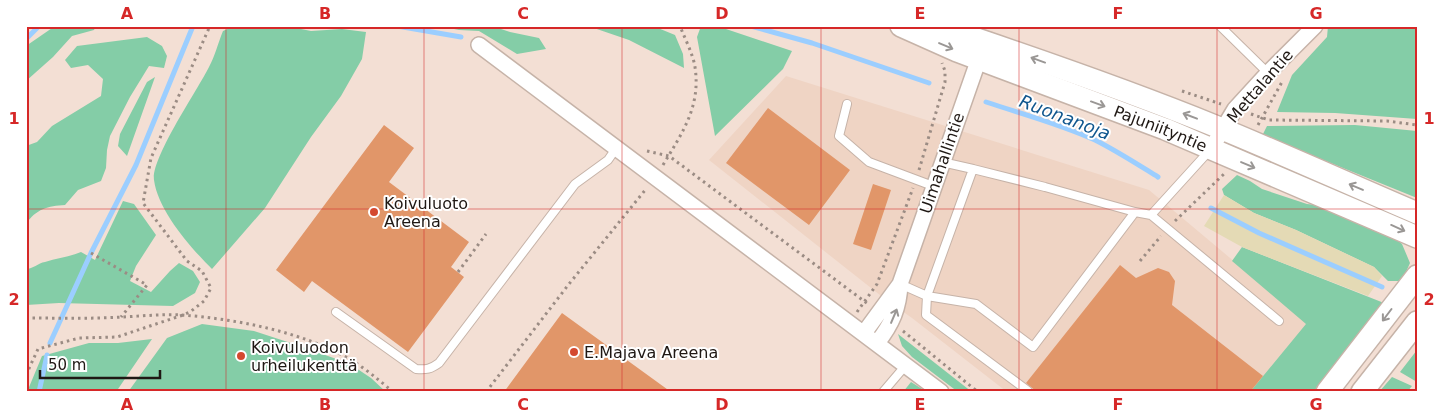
<svg xmlns="http://www.w3.org/2000/svg" width="1443" height="418" viewBox="0 0 1443 418" font-family="'DejaVu Sans',sans-serif">
  <style>
    .built { fill: #efd4c4 }
    .green { fill: #84cda7 }
    .sand { fill: #e4dab5 }
    .lines { fill: none; stroke-linecap: round; stroke-linejoin: round }
    .stream { stroke: #9bceff; stroke-width: 5 }
    .building { fill: #e19669 }
    .lane-casing { stroke: #c6b3a8; stroke-width: 10 }
    .street-casing { stroke: #c6b3a8; stroke-width: 18 }
    .secondary-casing { stroke: #c6b3a8; stroke-width: 24 }
    .path { stroke: #9b8c84; stroke-width: 3; stroke-dasharray: 2.5 4; stroke-linecap: butt }
    .lane { stroke: #fff; stroke-width: 8 }
    .street { stroke: #fff; stroke-width: 15 }
    .secondary { stroke: #fff; stroke-width: 21 }
    .oneway { stroke: #9a9795 }
    .grid { fill: none; stroke: #d62828; stroke-width: 1; stroke-opacity: 0.55 }
    .poi-dot { fill: #d4492f; stroke: #fff; stroke-width: 2 }
    .labels { text-anchor: middle; dominant-baseline: central; stroke-width: 4; stroke-linejoin: round; paint-order: stroke }
    .street-label { font-size: 16px; fill: #1f1814; stroke: #fff }
    .poi-label { font-size: 16px; fill: #1f1814; stroke: #fff; text-anchor: start }
    .water-label { font-size: 18px; font-style: italic; fill: #11578e; stroke: #fff }
    .neatline { fill: none; stroke: #d62828; stroke-width: 2 }
    .grid-label { font-size: 16px; text-anchor: middle; font-weight: bold; fill: #d62828 }
  </style>
  <rect width="100%" height="100%" fill="#f3dfd4"/>
  <path class="built" d="M786 76 1149 190 1310 325 1258 392H1007L912 318 885 299 709 160Z"/>
  <path class="green" d="M55 26H96L94 30 72 36 53 57 26 81V46Z
    M234 26H286L311 31 342 29 366 32 362 59 341 96 311 137 265 208 212 269C191 248 158 211 154 180 151 158 197 91 209 67 215 56 218 43 223 31Z
    M439 26H492L510 32 539 38 546 49 517 54 479 31 459 30Z
    M588 26H653L675 35 683 54 684 68 629 40Z
    M701 26H717L792 51 783 69 715 136 697 37Z
    M1328 26H1417V119L1335 113 1277 112 1292 75 1327 37Z
    M147 37 162 46 167 56 164 68 149 66 130 97 110 136 107 150 106 168 101 181 78 190 65 205C48 206 36 209 26 224V146L37 142 52 126 101 96 103 79 88 65 71 68 65 60 77 46Z
    M155 77 127 156 118 146 120 134 147 82Z
    M1355 125 1417 131V198L1274 140 1263 134 1267 126Z
    M1237 175 1250 181 1262 189 1307 204 1325 206 1388 232 1402 244 1410 263 1402 281H1388L1374 267 1296 230 1254 213 1224 195 1222 189Z
    M123 201 134 204 156 235 136 266 130 281 151 292 170 271 179 263 193 271 200 282 195 293 173 306 59 303 26 305V269C33 269 38 263 45 262 57 258 69 257 81 252L95 260Z
    M1242 247 1384 303 1317 392H1250L1306 324 1232 261Z
    M202 324 254 331 306 348 350 364 371 378 386 392H128L167 338Z
    M898 334 972 392H958L912 357 902 346Z
    M152 339 116 392H27L42 356 89 343H118Z
    M1417 350V382L1400 372Z
    M1392 377 1412 386 1407 392H1379Z
    M911 382 927 392H903Z"/>
  <path class="sand" d="M1224 195 1254 213 1296 230 1374 267 1382 276 1368 296 1242 247 1204 226Z"/>
  <g class="lines">
    <path class="stream" d="M397 26 461 37
      M751 26 812 43 929 83
      M26 39 39 26
      M986 102C1022 114 1060 124 1095 140 1117 151 1137 164 1158 177
      M1211 208 1259 233 1382 287
      M50 343 91 253 136 165 193 26
      M39 392 47 355"/>
  </g>
  <path class="building" d="M768 108 850 170 809 225 726 163Z
    M384 125 414 148 389 182 469 242 451 267 464 277 408 352 312 281 304 292 276 270Z
    M873 184 891 190 871 250 853 244Z
    M1120 265 1136 278 1158 268 1169 272 1175 281 1172 305 1263 376 1250 392H1037L1026 383Z
    M562 313 671 392H504Z"/>
  <g class="lines">
    <defs>
      <path id="lane" d="M1220 26 1268 73
        M847 104 839 136 869 162 933 186
        M942 162 973 169
        M1151 215 1210 150
        M900 284 927 296 976 304 1033 347 1135 212 1151 215 1279 321
        M336 312 416 369C426 370 431 369 439 363L575 184 608 160 617 147
        M1028 391 926 315 927 296 973 169 1045 187 1135 212
        M883 392 906 365"/>
      <path id="street" d="M479 45 941 392
        M1211 149 1235 109 1268 73 1315 26
        M864 333 900 284
        M877 343C892 324 899 308 900 284L982 50"/>
      <g id="secondary">
        <path id="s1" d="M901 26 957 51 1165 129 1417 237"/>
        <path d="M938 26C1031 57 1124 89 1215 126 1283 154 1349 184 1417 213"/>
        <path d="M1327 392 1417 276"/>
        <path d="M1362 392 1417 322"/>
      </g>
    </defs>
    <use href="#lane" class="lane-casing"/>
    <use href="#street" class="street-casing"/>
    <use href="#secondary" class="secondary-casing"/>
    <path class="path" d="M1182 91 1221 104
      M1251 114 1269 120 1387 121 1417 125
      M1258 125 1282 82
      M647 151 669 156 868 304
      M663 165C682 133 701 107 695 67 693 54 685 39 680 26
      M919 170 945 82V71L942 63
      M1175 221 1225 173
      M91 253 147 285 121 317
      M1140 261 1161 236
      M458 272 486 234
      M857 312 877 284 913 188
      M26 318C58 318 90 319 122 317 142 316 162 314 182 315 236 319 304 332 351 360 366 369 379 380 393 392
      M903 331 978 392
      M26 375 38 349 79 338 117 337 183 315 190 312 204 301 211 288 202 271 187 261 143 203 151 158 210 26
      M486 392 569 284 646 189"/>
    <use href="#lane" class="lane"/>
    <use href="#street" class="street"/>
    <use href="#secondary" class="secondary"/>
  </g>
  <defs><path id="oneway-shaft" d="M-6 0H5M1.5-3L5.5 0L1.5 3" fill="none" stroke-width="1.6" stroke-linecap="round" stroke-linejoin="round" transform="scale(1.25)"/></defs>
  <g class="oneway">
    <use href="#oneway-shaft" transform="translate(946 46) rotate(23)"/>
    <use href="#oneway-shaft" transform="translate(1038 60) rotate(-160)"/>
    <use href="#oneway-shaft" transform="translate(1098 104) rotate(20)"/>
    <use href="#oneway-shaft" transform="translate(1190 116) rotate(-159)"/>
    <use href="#oneway-shaft" transform="translate(1248 165) rotate(23)"/>
    <use href="#oneway-shaft" transform="translate(1356 187) rotate(-157)"/>
    <use href="#oneway-shaft" transform="translate(1398 228) rotate(24)"/>
    <use href="#oneway-shaft" transform="translate(1387 315) rotate(127)"/>
    <use href="#oneway-shaft" transform="translate(894 316) rotate(-67)"/>
  </g>
  <path class="grid" d="M226 26V392M424 26V392M622 26V392M821 26V392M1019 26V392M1217 26V392M26 209H1417"/>
  <g class="poi-dot">
    <circle cx="374" cy="212" r="5"/>
    <circle cx="574" cy="352" r="5"/>
    <circle cx="241" cy="356" r="5"/>
  </g>
  <g class="labels">
    <g class="street-label">
      <text transform="translate(1260 86) rotate(-49)">Mettalantie</text>
      <text stroke="none"><textPath href="#s1" startOffset="279">Pajuniityntie</textPath></text>
      <text transform="translate(942 163) rotate(-71)">Uimahallintie</text>
    </g>
    <g class="poi-label">
      <text x="384" y="203">Koivuluoto<tspan x="384" dy="18">Areena</tspan></text>
      <text x="251" y="347">Koivuluodon<tspan x="251" dy="18">urheilukenttä</tspan></text>
      <text x="584" y="352">E.Majava Areena</text>
    </g>
    <g class="water-label">
      <text transform="translate(1065 117) rotate(21)">Ruonanoja</text>
    </g>
  </g>
  <rect width="1443" height="418" fill="none" stroke="#ffffff" stroke-width="55"/>
  <path d="M40 370v8h120v-8" fill="none" stroke="#1f1814" stroke-width="2.5"/>
  <text x="48" y="370" font-size="15" fill="#1f1814" stroke="#ffffff" stroke-width="4" paint-order="stroke">50 m</text>
  <rect x="28" y="28" width="1388" height="362" class="neatline"/>
  <g class="grid-label">
    <text x="127" y="19">A</text>
    <text x="325" y="19">B</text>
    <text x="523" y="19">C</text>
    <text x="722" y="19">D</text>
    <text x="920" y="19">E</text>
    <text x="1118" y="19">F</text>
    <text x="1316" y="19">G</text>
    <text x="14" y="124">1</text>
    <text x="1429" y="124">1</text>
    <text x="14" y="305">2</text>
    <text x="1429" y="305">2</text>
    <text x="127" y="410">A</text>
    <text x="325" y="410">B</text>
    <text x="523" y="410">C</text>
    <text x="722" y="410">D</text>
    <text x="920" y="410">E</text>
    <text x="1118" y="410">F</text>
    <text x="1316" y="410">G</text>
  </g>
</svg>
